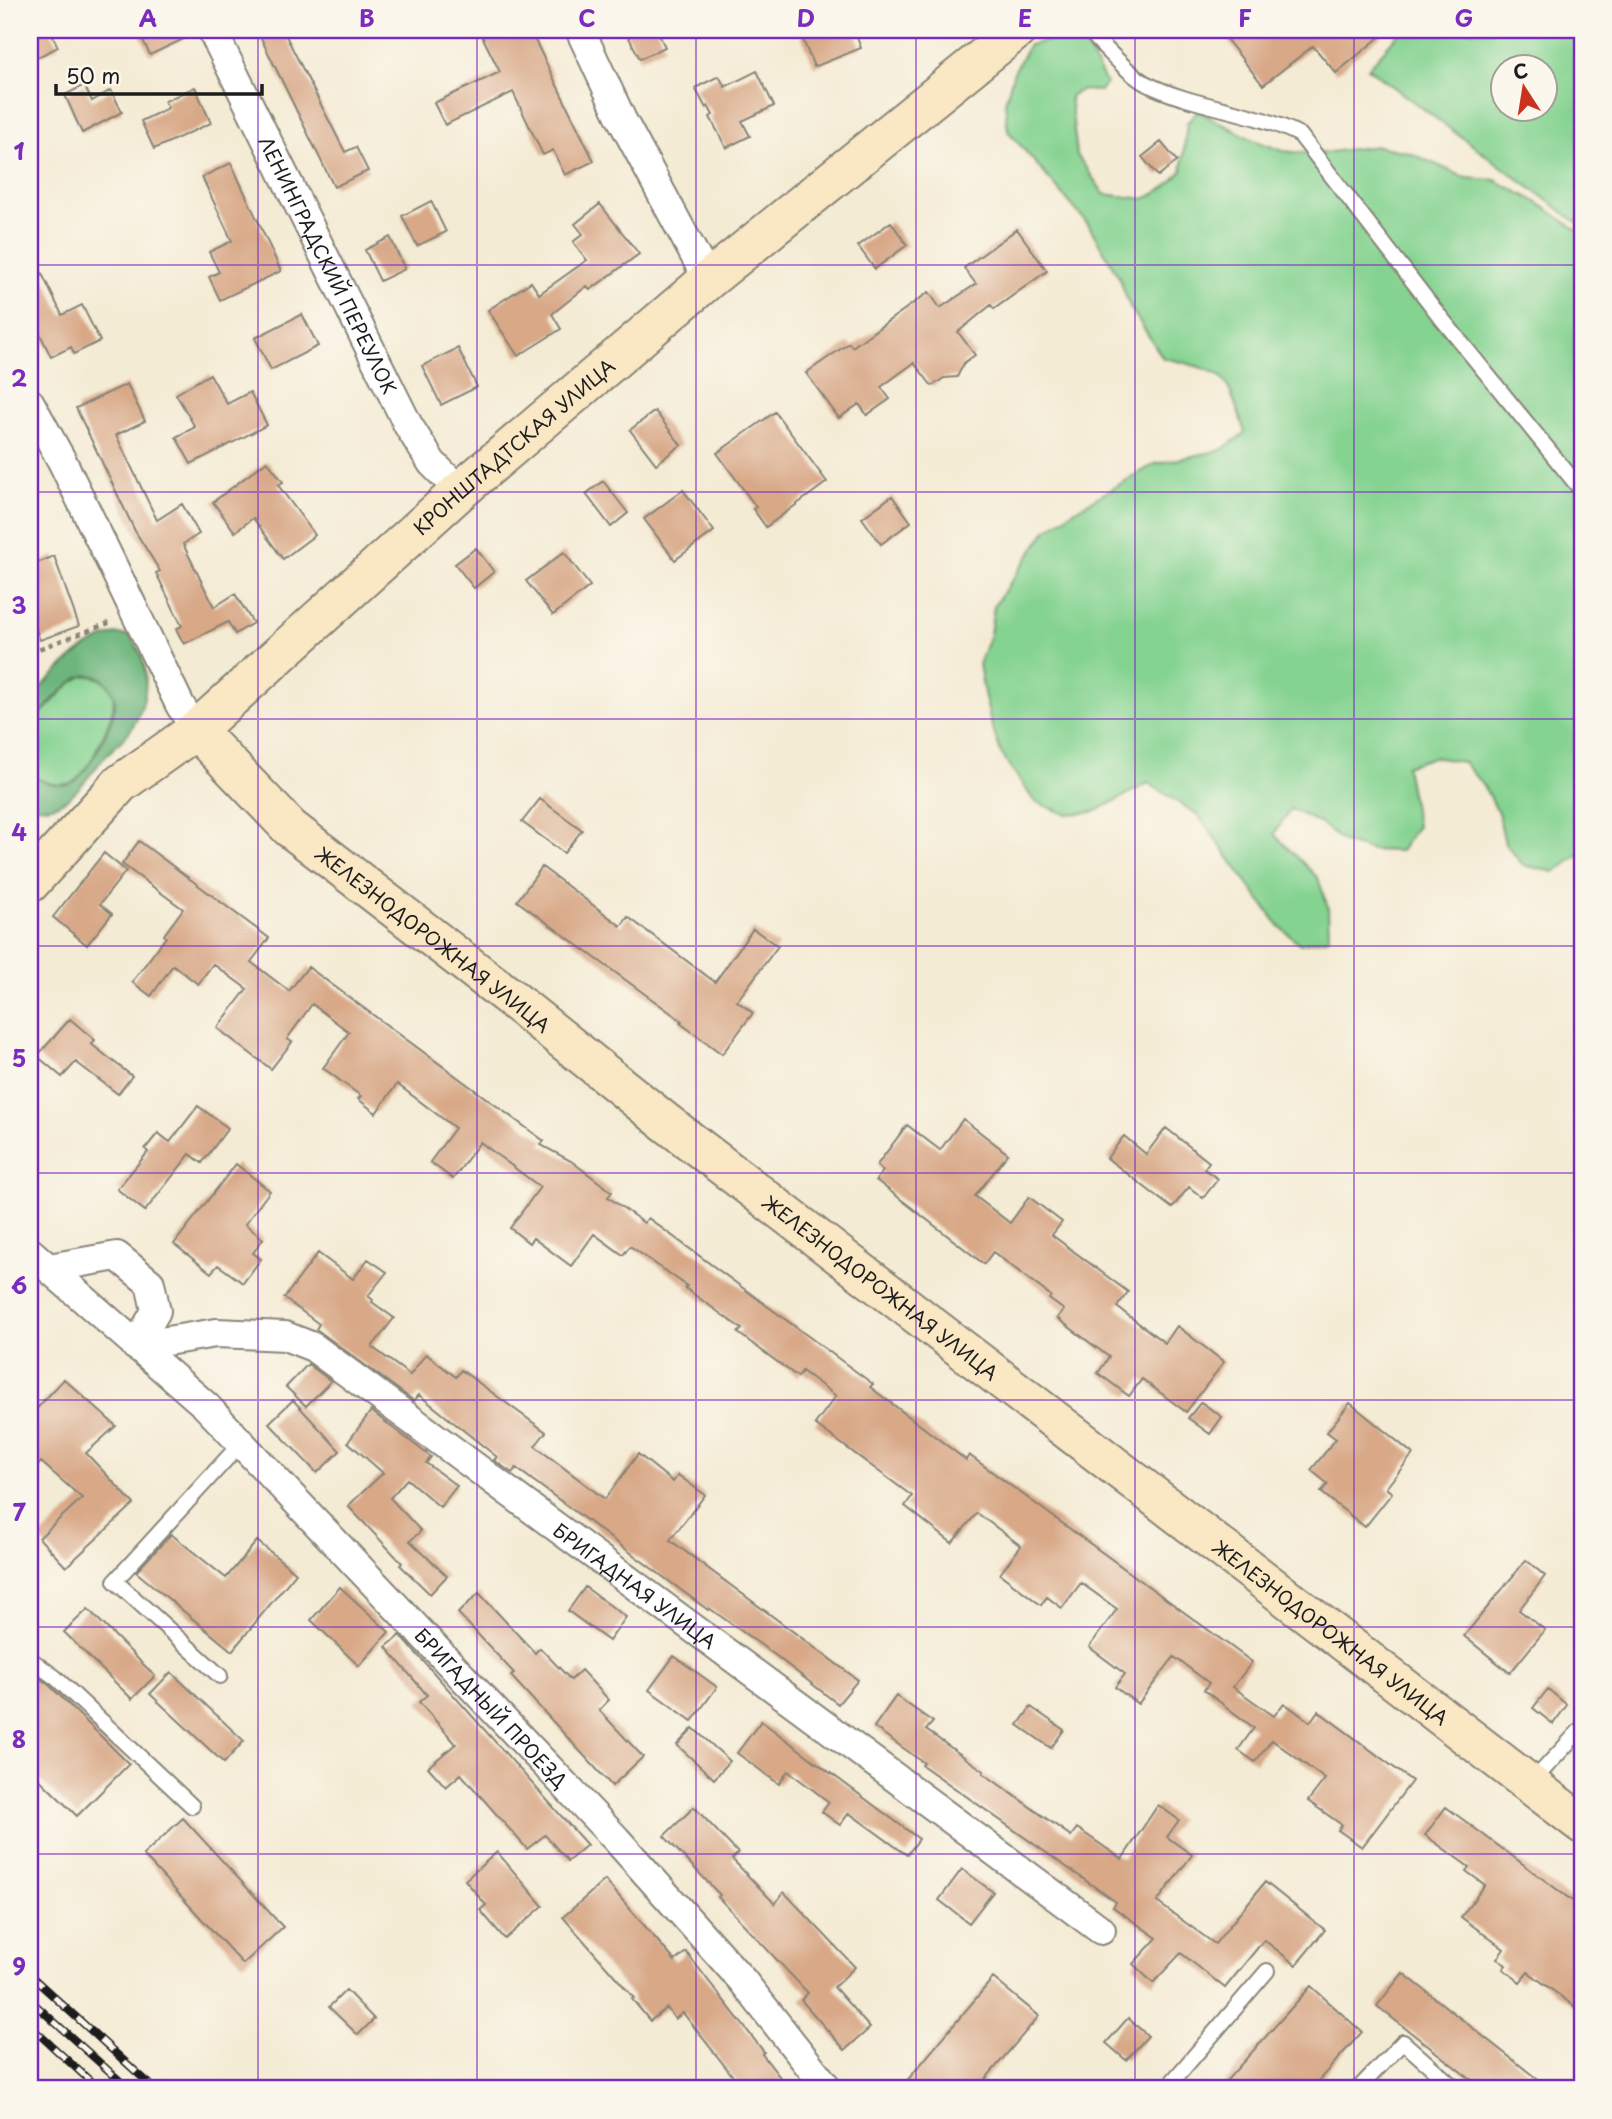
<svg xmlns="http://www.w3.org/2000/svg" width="1612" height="2119" viewBox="0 0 1612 2119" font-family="'Playpen Sans',sans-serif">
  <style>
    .green { fill: #85d391; stroke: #507856; stroke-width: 2; fill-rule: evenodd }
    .forest { fill: #6cb57b; stroke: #44684c; stroke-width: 2 }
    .building { fill: #d8a887 }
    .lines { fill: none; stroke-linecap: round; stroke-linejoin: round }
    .lane-casing { stroke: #888478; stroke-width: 18 }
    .street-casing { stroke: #888478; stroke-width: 32 }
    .secondary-casing { stroke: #888478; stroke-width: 42 }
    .path { stroke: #888478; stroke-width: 4.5; stroke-dasharray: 5 5; stroke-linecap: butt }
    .lane { stroke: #fff; stroke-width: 14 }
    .street { stroke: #fff; stroke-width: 28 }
    .secondary { stroke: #fae7c3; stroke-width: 38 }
    .rail-casing { stroke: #1c1c1c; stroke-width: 8 }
    .rail { stroke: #fbf7ec; stroke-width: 5; stroke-dasharray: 16; stroke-linecap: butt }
    .grid { fill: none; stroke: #7b2cbf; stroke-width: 2; stroke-opacity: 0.55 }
    .labels { text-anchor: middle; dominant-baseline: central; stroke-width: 7; stroke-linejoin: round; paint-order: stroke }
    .street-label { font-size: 19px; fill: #1c1c1c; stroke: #fbf7ec }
    .neatline { fill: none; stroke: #7b2cbf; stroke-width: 2.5 }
    .grid-label { font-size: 23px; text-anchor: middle; font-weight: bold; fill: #7b2cbf }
  </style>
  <rect width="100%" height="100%" fill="#fbf7ec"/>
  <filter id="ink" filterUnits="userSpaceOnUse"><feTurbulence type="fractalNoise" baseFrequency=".0143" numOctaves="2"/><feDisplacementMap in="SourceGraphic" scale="14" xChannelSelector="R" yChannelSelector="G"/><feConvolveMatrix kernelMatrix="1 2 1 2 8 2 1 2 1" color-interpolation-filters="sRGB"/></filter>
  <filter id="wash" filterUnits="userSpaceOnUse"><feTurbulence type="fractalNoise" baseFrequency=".00686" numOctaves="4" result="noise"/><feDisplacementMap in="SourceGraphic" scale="28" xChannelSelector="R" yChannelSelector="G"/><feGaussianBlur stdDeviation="1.57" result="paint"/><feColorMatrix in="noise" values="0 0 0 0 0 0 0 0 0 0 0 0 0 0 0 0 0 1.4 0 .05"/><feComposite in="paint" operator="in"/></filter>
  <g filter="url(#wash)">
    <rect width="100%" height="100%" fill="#f4ebd4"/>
    <path class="green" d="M1402 30 1582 31V226L1368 68ZM1504 66H1546V108H1504Z
      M1060 38 1088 49 1106 83 1100 91 1081 90 1070 96 1077 155 1104 194 1145 199 1166 187 1182 171 1187 123 1198 111 1253 140 1283 151 1314 154 1377 146 1408 152 1466 178 1495 180 1535 201 1582 233V853L1554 872 1523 865 1505 843 1498 812 1483 785 1463 762 1433 757 1406 766 1417 826 1400 851 1370 850 1343 842 1320 823 1291 809 1274 834 1318 878 1328 908 1329 938 1300 944 1278 925 1198 815 1148 783 1095 812 1065 814 1034 801 1001 753 991 723 984 693 979 664 990 634 994 606 1047 530 1075 510 1155 464 1221 450 1245 433C1241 420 1231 386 1221 377 1211 368 1177 361 1163 358L1130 307 1119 277 1088 224 1008 131 1005 102 1014 72 1029 45Z
      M83 675C130 679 112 717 99 744 92 758 87 777 71 783 57 789 43 781 30 776V725L69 685Z"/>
    <path class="forest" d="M116 634 130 636C153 664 149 704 129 732 121 742 110 751 102 760 83 783 63 817 30 804V776C43 781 57 788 71 783 87 777 117 718 115 701 113 692 108 683 101 678 96 675 86 674 81 677 61 687 45 709 30 725V691L35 692C64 668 78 644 116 634Z"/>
    <g id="blocks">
      <path class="building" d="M30 30H50L58 47 30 61Z
        M138 30H195L196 33 150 55Z
        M257 30H283L345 152 356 147 368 171 334 187Z
        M479 30H530L594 161 565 175 553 150 543 155 513 92 445 125 434 103 500 72Z
        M625 30H657L665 47 640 59Z
        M799 30H854L861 48 814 67Z
        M1219 30H1388L1336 73 1313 46 1263 85Z
        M757 71 774 106 742 121 750 136 726 148 710 117 713 115 708 106 706 108 695 88 719 76 725 87Z
        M84 85 92 101 111 90 122 112 82 133 65 95Z
        M195 87 211 123 154 149 141 121 168 108 165 101Z
        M1161 142 1177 161 1158 176 1142 157Z
        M231 163 281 271 220 300 209 277 219 272 209 252 232 241 202 177Z
        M431 201 446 232 417 246 402 216Z
        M600 204 639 254 590 290 587 286 552 314 561 329 518 356 488 310 531 282 539 294 587 260 573 242 583 234 575 224Z
        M891 222 907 245 875 269 858 246Z
        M1017 229 1047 271 994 309 991 305 958 332 975 355 964 363 957 377 944 378 932 386 914 363 881 387 890 399 867 415 859 404 839 418 806 373 849 343 852 347 929 292 940 308 976 284 964 268Z
        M390 237 405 269 380 281 365 250Z
        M30 249 62 315 82 305 100 341 74 354 71 347 51 357 30 313Z
        M302 314 318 346 271 370 255 338Z
        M458 348 477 387 441 405 422 366Z
        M210 374 227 404 250 392 267 425 191 464 176 437 195 427 176 394Z
        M127 384 145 421 116 435 157 520 182 504 199 534 183 544 214 607 235 594 253 623 235 634 228 622 184 644 176 629 182 626 156 573 160 571 135 531 76 408Z
        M655 411 681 445 656 464 630 430Z
        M775 412 827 482 766 527 753 509 756 507 717 453Z
        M267 461 283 482 278 485 315 535 283 559 253 518 235 532 213 502Z
        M603 481 628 513 611 527 586 494Z
        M683 490 714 531 675 560 644 519Z
        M892 496 911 522 881 544 862 518Z
        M476 548 494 572 474 588 455 564Z
        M564 552 590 586 553 615 526 581Z
        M54 556 79 626 40 640 30 613V566Z
        M540 799 582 830 564 853 522 822Z
        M139 841 269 938 251 962 289 991 308 967 544 1141 541 1145 571 1161 612 1192 608 1197 644 1223 648 1218 873 1384 870 1387 966 1460 969 1455 1252 1662 1233 1687 1274 1716 1284 1703 1310 1722 1318 1711 1412 1781 1362 1847 1338 1830 1342 1825 1308 1801 1325 1779 1272 1740 1255 1762 1238 1750 1254 1728 1204 1690 1209 1683 1174 1657 1138 1704 1115 1687 1125 1674 1089 1647 1117 1609 1081 1583 1062 1608 1047 1597 1041 1605 1000 1574 1021 1546 977 1513 952 1543 905 1506 912 1496 815 1424 836 1396 802 1371 798 1377 738 1333 742 1329 685 1288 687 1286 630 1246 623 1255 594 1234 571 1266 533 1238 529 1243 510 1228 540 1187 480 1142 453 1179 430 1162 455 1128 397 1084 376 1113 358 1099 361 1096 323 1068 349 1032 312 1004 287 1039 292 1042 271 1069 217 1028 247 989 213 964 198 984 173 965 151 996 132 982 166 937 164 935 183 909 122 864Z
        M104 853 126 871 100 904 112 914 87 945 53 917Z
        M542 867 621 926 628 917 715 982 753 929 778 946 737 1001 753 1013 722 1054 680 1023 682 1021 517 901Z
        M70 1019 95 1040 91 1044 132 1076 118 1094 76 1062 62 1077 37 1056Z
        M198 1106 228 1128 202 1163 190 1154 145 1211 117 1189 148 1152 145 1149 158 1133 170 1142Z
        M963 1119 1008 1154 975 1196 1010 1223 1029 1197 1062 1222 1052 1235 1128 1292 1117 1307 1165 1343 1177 1326 1224 1362 1186 1412 1142 1379 1129 1396 1098 1373 1109 1357 1057 1318 1064 1310 1049 1299 1051 1296 993 1252 984 1264 876 1180 883 1171 877 1165 907 1125 940 1150Z
        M1166 1128 1209 1162 1204 1169 1218 1179 1203 1198 1189 1187 1172 1208 1107 1158 1124 1136 1146 1154Z
        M236 1164 270 1191 245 1224 263 1239 253 1253 261 1259 243 1283 218 1265 211 1273 174 1244Z
        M318 1253 353 1279 368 1259 387 1272 368 1296 373 1300 372 1302 394 1318 372 1347 410 1375 426 1354 456 1377 461 1370 546 1432 535 1446 605 1499 638 1454 673 1482 678 1475 705 1495 670 1540 858 1680 838 1704 775 1655 709 1608 708 1610 516 1468 512 1473 494 1460 497 1457 419 1395 414 1401 316 1329 319 1324 284 1298Z
        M308 1364 331 1381 306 1406 286 1387Z
        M64 1379 116 1426 86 1453 134 1504 66 1567 39 1538 82 1498 41 1462 30 1474V1416Z
        M293 1400 340 1451 317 1473 269 1423Z
        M1201 1402 1222 1417 1210 1434 1188 1418Z
        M1350 1403 1413 1454 1386 1488 1392 1493 1365 1527 1321 1492 1328 1484 1311 1470 1336 1439 1327 1432Z
        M371 1411 431 1457 426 1463 457 1486 440 1507 407 1479 390 1498 421 1531 410 1541 447 1576 430 1594 400 1565 402 1563 348 1506 383 1473 348 1442Z
        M171 1534 226 1578 257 1541 296 1573 232 1651 136 1572Z
        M1526 1560 1545 1576 1519 1610 1545 1630 1510 1673 1464 1636Z
        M340 1587 389 1632 359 1666 311 1620Z
        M585 1587 626 1617 609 1641 568 1611Z
        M479 1593 535 1653 540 1648 571 1680 581 1670 609 1700 599 1710 643 1757 612 1786 511 1676 514 1673 458 1613Z
        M88 1609 155 1676 132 1699 64 1632Z
        M400 1635 587 1845 568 1861 545 1835 527 1849 461 1774 446 1787 428 1767 456 1744 419 1702 427 1695 386 1647Z
        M674 1656 717 1687 692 1721 649 1690Z
        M30 1671 49 1685 129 1764 77 1816 30 1770Z
        M171 1672 244 1741 224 1763 150 1694Z
        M1548 1689 1567 1705 1553 1724 1533 1708Z
        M896 1696 933 1722 926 1730 984 1771 983 1773 1071 1836 1077 1828 1122 1859 1158 1805 1179 1820 1167 1837 1192 1855 1157 1902 1215 1944 1265 1882 1325 1930 1296 1965 1264 1940 1225 1988 1181 1953 1153 1983 1133 1964 1157 1938 1113 1907 1116 1902 922 1765 924 1763 874 1727Z
        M1031 1707 1064 1730 1051 1748 1018 1725Z
        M761 1721 919 1839 907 1855 849 1813 840 1825 822 1812 829 1802 788 1771 779 1784 737 1753Z
        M693 1728 730 1761 714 1779 677 1745Z
        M694 1807 738 1853 732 1859 775 1904 784 1892 855 1967 834 1987 870 2028 845 2050 801 2000 808 1993 718 1897 720 1895 664 1836Z
        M1446 1807 1582 1908V2012L1528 1972 1520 1982 1503 1969 1506 1965 1497 1959 1504 1949 1461 1917 1485 1885 1466 1871 1469 1867 1425 1835Z
        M183 1818 283 1927 243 1964 143 1855Z
        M497 1852 543 1906 505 1939 480 1910 486 1905 465 1880Z
        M962 1869 993 1892 969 1923 939 1900Z
        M605 1880 675 1961 686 1952 764 2052 762 2054 789 2089H743L683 2013 675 2019 667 2008 650 2021 632 1999 634 1998 563 1917Z
        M1403 1973 1550 2089H1483L1377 2006Z
        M993 1978 1039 2016 977 2089H900Z
        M1311 1986 1362 2032 1311 2089H1219Z
        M346 1990 374 2019 358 2035 329 2007Z
        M1128 2018 1148 2036 1126 2060 1106 2043Z"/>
    </g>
  </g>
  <g filter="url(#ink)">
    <use href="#blocks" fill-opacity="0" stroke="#888478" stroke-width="2"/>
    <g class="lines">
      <defs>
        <path id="lane" d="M1088 30C1102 44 1130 76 1147 84 1196 108 1252 110 1300 135L1438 314 1582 491
          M30 1659 56 1678 192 1806
          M220 1676 115 1581 241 1443
          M1531 1783 1582 1728
          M1166 2089 1267 1971
          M1358 2089 1403 2042 1456 2089"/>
        <g id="street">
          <path id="s1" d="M212 30 408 425 432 463 460 491"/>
          <path d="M580 30 621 118 708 280"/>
          <path d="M30 403 62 461 180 705 196 730"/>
          <path id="s2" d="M30 1252 206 1406 616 1839 742 1980 828 2089"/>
          <path d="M49 1268 117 1256 150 1283 156 1311 136 1346"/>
          <path id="s3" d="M136 1346 216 1333 285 1336 313 1347 1101 1930"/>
        </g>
        <g id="secondary">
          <path id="s4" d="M196 730 290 828 507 995 664 1121 1582 1824"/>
          <path id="s5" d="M30 883 120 784 196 730 460 491 708 280 1017 30"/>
        </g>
      </defs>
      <use href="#lane" class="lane-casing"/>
      <use href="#street" class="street-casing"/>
      <use href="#secondary" class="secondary-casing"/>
      <path class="path" d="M30 652 109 623"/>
      <use href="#lane" class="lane"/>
      <use href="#street" class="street"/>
      <use href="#secondary" class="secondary"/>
      <defs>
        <path id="rail" d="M30 1975 155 2089
          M30 2000 129 2089
          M30 2026 99 2089"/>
      </defs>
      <use href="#rail" class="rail-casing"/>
      <use href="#rail" class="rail"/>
    </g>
  </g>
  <path class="grid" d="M258 30V2089M477 30V2089M696 30V2089M916 30V2089M1135 30V2089M1354 30V2089M30 265H1582M30 492H1582M30 719H1582M30 946H1582M30 1173H1582M30 1400H1582M30 1627H1582M30 1854H1582"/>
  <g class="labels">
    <g class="street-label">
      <text stroke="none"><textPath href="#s1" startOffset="262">ЛЕНИНГРАДСКИЙ ПЕРЕУЛОК</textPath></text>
      <text stroke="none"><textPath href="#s5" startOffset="653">КРОНШТАДТСКАЯ УЛИЦА</textPath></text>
      <text stroke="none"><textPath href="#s4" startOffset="317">ЖЕЛЕЗНОДОРОЖНАЯ УЛИЦА</textPath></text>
      <text stroke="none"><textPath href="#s4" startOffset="884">ЖЕЛЕЗНОДОРОЖНАЯ УЛИЦА</textPath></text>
      <text stroke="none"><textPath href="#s3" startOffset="581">БРИГАДНАЯ УЛИЦА</textPath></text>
      <text stroke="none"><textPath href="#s4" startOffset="1451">ЖЕЛЕЗНОДОРОЖНАЯ УЛИЦА</textPath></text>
      <text stroke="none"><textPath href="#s2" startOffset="649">БРИГАДНЫЙ ПРОЕЗД</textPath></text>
    </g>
  </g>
  <rect width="1612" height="2119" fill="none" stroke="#fbf7ec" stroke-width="77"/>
  <g transform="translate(1524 88) rotate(348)"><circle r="33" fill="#fbf7ec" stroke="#a29f99" stroke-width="2"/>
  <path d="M0-5L12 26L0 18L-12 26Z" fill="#c8321e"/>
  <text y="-10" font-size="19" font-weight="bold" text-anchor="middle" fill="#1c1c1c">С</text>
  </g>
  <path d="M56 84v10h206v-10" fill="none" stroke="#1c1c1c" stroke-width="3.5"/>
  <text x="66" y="84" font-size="21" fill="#1c1c1c" stroke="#fbf7ec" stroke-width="5" paint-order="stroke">50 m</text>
  <rect x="38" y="38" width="1536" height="2042" class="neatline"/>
  <g class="grid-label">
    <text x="148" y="27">A</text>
    <text x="367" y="27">B</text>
    <text x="587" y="27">C</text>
    <text x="806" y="27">D</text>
    <text x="1025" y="27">E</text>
    <text x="1245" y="27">F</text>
    <text x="1464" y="27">G</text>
    <text x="19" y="160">1</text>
    <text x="19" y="387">2</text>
    <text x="19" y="614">3</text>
    <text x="19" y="841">4</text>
    <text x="19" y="1067">5</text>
    <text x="19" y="1294">6</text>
    <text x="19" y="1521">7</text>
    <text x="19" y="1748">8</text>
    <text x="19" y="1975">9</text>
  </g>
</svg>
